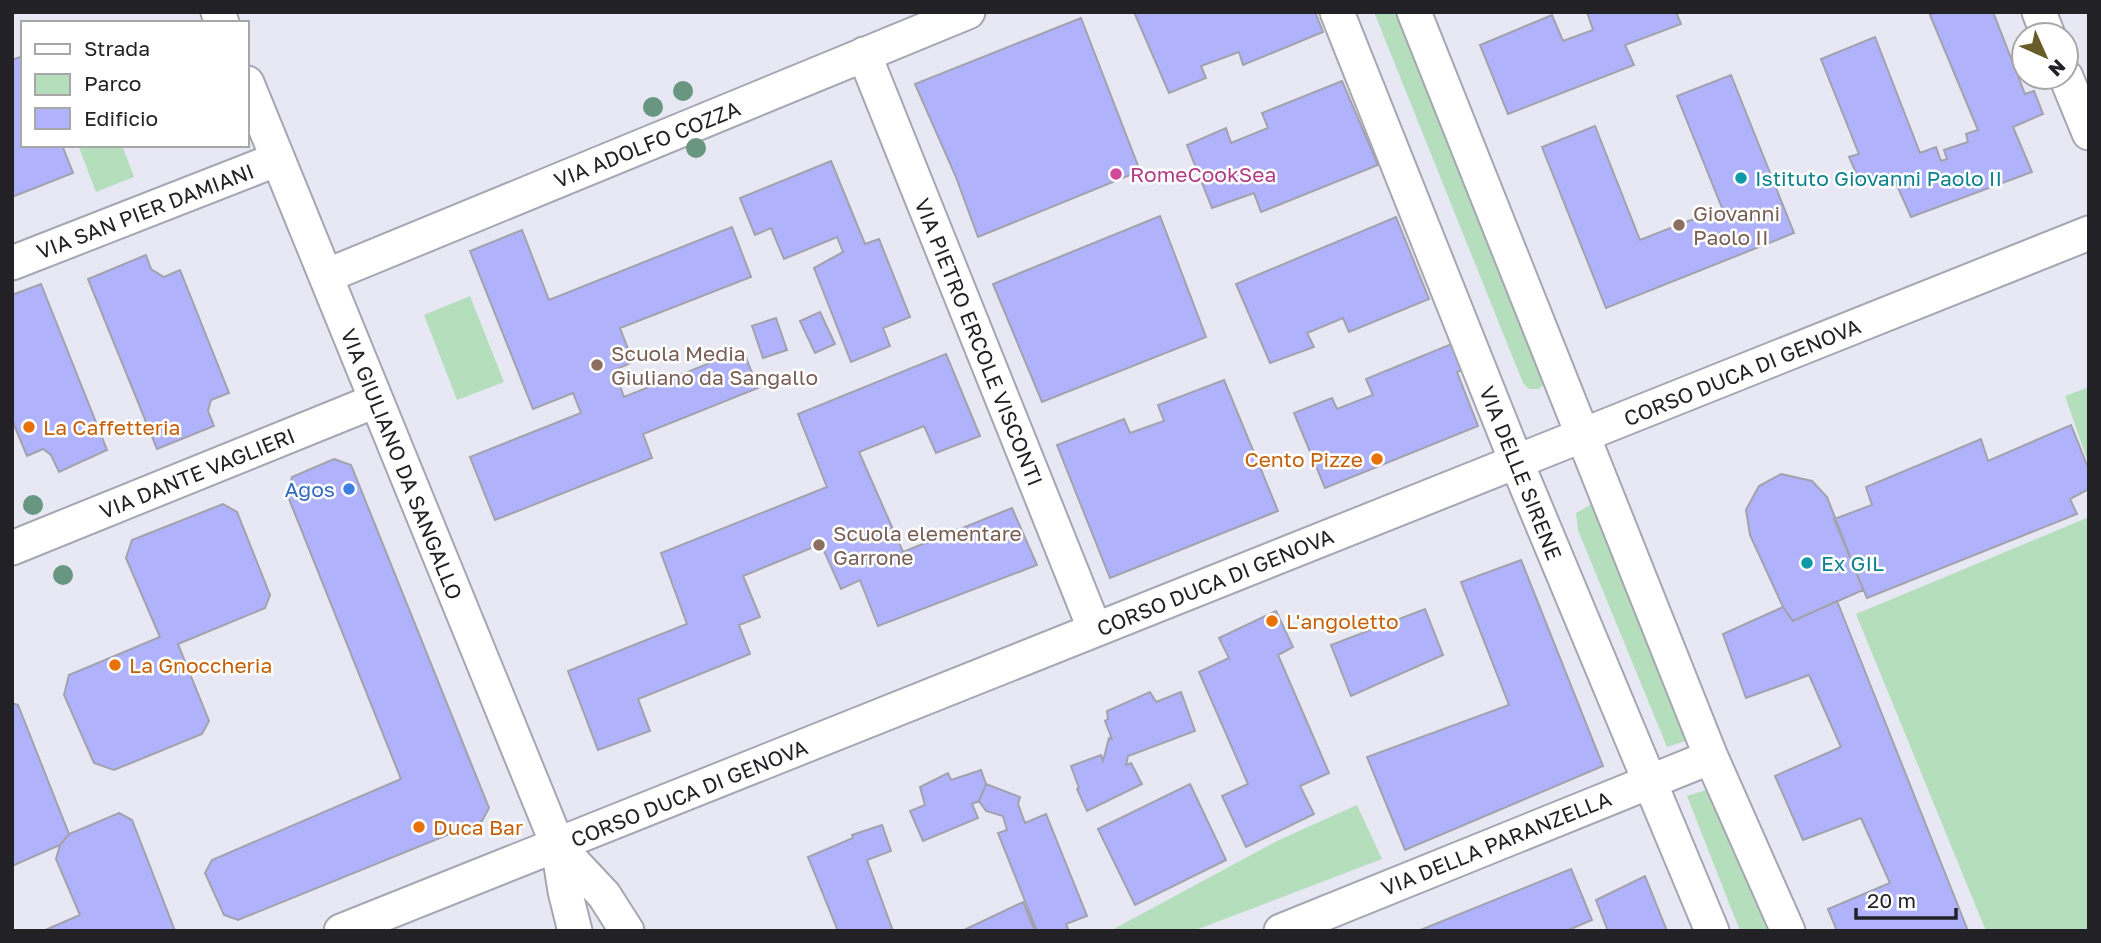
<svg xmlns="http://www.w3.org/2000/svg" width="2101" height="943" viewBox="0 0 2101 943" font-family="'Golos Text',sans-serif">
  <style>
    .green { fill: #b5debc }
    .building { fill: #b0b3fc; stroke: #a1a2ad; stroke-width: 2 }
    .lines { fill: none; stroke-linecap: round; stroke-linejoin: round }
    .street-casing { stroke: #a5a6b1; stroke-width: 37 }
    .street { stroke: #fff; stroke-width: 33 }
    .tree { fill: #689680 }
    .hotel-dot { fill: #d1479c; stroke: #fff; stroke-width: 2.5 }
    .culture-dot { fill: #0f9aa8; stroke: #fff; stroke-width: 2.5 }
    .education-dot { fill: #8d6e63; stroke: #fff; stroke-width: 2.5 }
    .food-dot { fill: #e8710a; stroke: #fff; stroke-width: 2.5 }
    .shop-dot { fill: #3f7fe0; stroke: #fff; stroke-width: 2.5 }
    .labels { text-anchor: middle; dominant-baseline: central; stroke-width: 5; stroke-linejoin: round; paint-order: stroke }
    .street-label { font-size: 21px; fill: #222226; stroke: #fff }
    .hotel-label { font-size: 21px; fill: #b23c85; stroke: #fff; text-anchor: start }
    .culture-label { font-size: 21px; fill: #0d838f; stroke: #fff; text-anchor: start }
    .education-label { font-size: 21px; fill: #785e54; stroke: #fff; text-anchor: start }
    .food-label { font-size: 21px; fill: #c56008; stroke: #fff; text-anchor: start }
    .shop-label { font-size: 21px; fill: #366cbe; stroke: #fff; text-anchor: end }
  </style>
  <rect width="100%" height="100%" fill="#e7e8f4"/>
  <path class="green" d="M1374 12H1404L1547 381 1539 389H1529L1523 383Z
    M78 145H122L134 177 96 192Z
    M470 296 504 382 457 400 424 315Z
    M2089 387V465L2065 396Z
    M1592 504 1600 510 1692 739 1667 747 1578 530 1576 513Z
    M2089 517V931H1986L1856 614Z
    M1712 788 1769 931H1740L1687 796Z
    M1357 805 1382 859 1193 931H1110L1279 840Z"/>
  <path class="building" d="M1134 12H1315L1323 32 1243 65 1239 52 1201 66 1206 78 1169 93Z
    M1587 12H1676L1681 24 1625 45 1634 65 1508 114 1480 45 1552 15 1563 41 1593 30Z
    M1936 12H1993L2025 94 2034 91 2043 114 2013 127 2032 172 1911 217 1892 174 1862 186 1849 157 1859 154 1821 59 1875 37 1920 153 1936 147 1941 161 1947 159 1944 150 1968 142 1966 134 1978 130 1930 15Z
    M1081 18 1140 171 978 237 956 177 915 84Z
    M23 56V145H62L73 173 12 197V60Z
    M1731 75 1794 233 1606 308 1542 147 1595 126 1640 240 1722 208 1677 96Z
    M1342 81 1378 165 1261 212 1254 193 1212 208 1187 145 1226 128 1231 143 1268 128 1262 113Z
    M831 161 865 244 879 239 910 317 883 328 890 346 851 362 814 268 843 252 837 237 784 259 771 228 755 235 740 198Z
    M1160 216 1206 337 1042 402 993 284Z
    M1396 217 1429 299 1349 332 1343 318 1307 333 1314 347 1270 363 1236 284Z
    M732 227 751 277 620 328 633 362 614 370 624 397 743 350 758 388 643 434 652 458 495 520 470 457 581 413 573 393 533 409 470 251 522 230 549 300Z
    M146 255 151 269 164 277 180 270 229 393 211 400 208 411 214 426 157 449 88 279Z
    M41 284 107 450 59 472 51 455 43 449 27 456 12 420V295Z
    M820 312 835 344 815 353 800 321Z
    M776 318 787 350 763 358 752 326Z
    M1454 343 1464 369 1457 372 1478 426 1325 488 1294 413 1332 398 1337 409 1373 395 1366 379Z
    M946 354 980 436 936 453 924 426 859 452 903 552 1012 508 1037 565 878 626 860 580 841 589 821 544 743 576 760 617 739 625 750 654 638 699 650 731 598 750 568 671 687 624 661 553 827 487 798 414Z
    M1224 380 1278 511 1110 578 1057 445 1124 419 1130 433 1164 421 1158 405Z
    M2071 425 2089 470V489L2070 499 2077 514 1867 598 1834 519 1872 505 1866 487 1981 439 1988 461Z
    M334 459 351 465 489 808 482 821 238 920 224 915 205 873 212 860 401 779 287 494 292 477Z
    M1781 474 1812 481 1827 497 1863 590 1793 621 1783 607 1750 535 1746 510 1759 486Z
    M223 504 237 512 270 595 265 608 178 644 209 721 202 734 114 770 94 763 64 695 69 675 160 637 126 558 132 540Z
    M1521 560 1603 766 1405 850 1367 757 1509 705 1461 582Z
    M1837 601 1968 931H1837L1828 909 1890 883 1861 818 1803 840 1775 776 1841 747 1809 675 1746 698 1723 634 1783 607 1793 621Z
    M1425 609 1443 655 1351 696 1331 645Z
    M1276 611 1293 647 1278 655 1329 773 1300 786 1314 814 1246 847 1222 796 1248 784 1199 672 1229 658 1219 638Z
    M1150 692 1156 702 1181 692 1195 731 1128 756 1126 765 1131 763 1142 784 1087 811 1077 789 1079 788 1071 766 1101 755 1103 761 1109 738 1112 739 1105 721 1108 719 1107 711Z
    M12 703 18 705 69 834 60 845 12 866Z
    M981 770 986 784 979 801 972 804 978 818 923 841 910 811 925 805 920 787 948 773 951 780Z
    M986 784 1020 797 1018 804 1025 823 1046 814 1087 916 1066 924 1069 931H1037L998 833 1007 830 1003 816 986 811 979 801Z
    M1190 784 1226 860 1135 905 1098 829Z
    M119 813 132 820 175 931H43L80 915 56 859 60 845 69 834Z
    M882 825 891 851 867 860 893 931H838L808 857 853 838 852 835Z
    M1571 869 1592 920 1566 931H1418Z
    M1645 876 1667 931H1608L1596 900Z
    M1023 902 1035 931H962Z"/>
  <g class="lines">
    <defs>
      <path id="street" d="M218 12 222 23
        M1337 12 1516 461 1712 931
        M1414 12 1711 757 1788 931
        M2039 12 2048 35
        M864 54 1095 630
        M2066 77 2089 133
        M247 83 558 846 565 891 575 931
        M12 263 278 159
        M326 276 968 12
        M12 548 375 401
        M558 846 604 895 627 931
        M341 931 2089 233
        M1281 931 1711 757"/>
    </defs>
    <use href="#street" class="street-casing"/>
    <use href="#street" class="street"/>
  </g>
  <g class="tree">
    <circle cx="683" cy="91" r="10"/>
    <circle cx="653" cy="107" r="10"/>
    <circle cx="696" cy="148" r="10"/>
    <circle cx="33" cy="505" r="10"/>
    <circle cx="63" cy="575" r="10"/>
  </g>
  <circle class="hotel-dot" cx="1116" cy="174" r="7"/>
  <g class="culture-dot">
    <circle cx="1741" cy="178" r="7"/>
    <circle cx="1807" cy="563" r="7"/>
  </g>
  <g class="education-dot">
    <circle cx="1679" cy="225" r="7"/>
    <circle cx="597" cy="365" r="7"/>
    <circle cx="819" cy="545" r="7"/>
  </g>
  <g class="food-dot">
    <circle cx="29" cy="427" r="7"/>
    <circle cx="1377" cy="459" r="7"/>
    <circle cx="1272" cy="621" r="7"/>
    <circle cx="115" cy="665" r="7"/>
    <circle cx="419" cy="827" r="7"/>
  </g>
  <circle class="shop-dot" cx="349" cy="489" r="7"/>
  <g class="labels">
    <g class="street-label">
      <text transform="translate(647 144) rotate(-22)">VIA ADOLFO COZZA</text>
      <text transform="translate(145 211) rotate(-21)">VIA SAN PIER DAMIANI</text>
      <text transform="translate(979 342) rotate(68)">VIA PIETRO ERCOLE VISCONTI</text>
      <text transform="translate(1742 372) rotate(-22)">CORSO DUCA DI GENOVA</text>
      <text transform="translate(402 464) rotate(68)">VIA GIULIANO DA SANGALLO</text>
      <text transform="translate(197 473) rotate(-22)">VIA DANTE VAGLIERI</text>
      <text transform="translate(1521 473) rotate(68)">VIA DELLE SIRENE</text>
      <text transform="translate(1215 582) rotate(-22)">CORSO DUCA DI GENOVA</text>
      <text transform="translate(689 793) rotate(-22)">CORSO DUCA DI GENOVA</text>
      <text transform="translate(1496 843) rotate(-22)">VIA DELLA PARANZELLA</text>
    </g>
    <g class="hotel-label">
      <text x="1130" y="174">RomeCookSea</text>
    </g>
    <g class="culture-label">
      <text x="1755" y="178">Istituto Giovanni Paolo II</text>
      <text x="1821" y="563">Ex GIL</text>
    </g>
    <g class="education-label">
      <text x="1693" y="213">Giovanni<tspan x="1693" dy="24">Paolo II</tspan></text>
      <text x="611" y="353">Scuola Media<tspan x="611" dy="24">Giuliano da Sangallo</tspan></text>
      <text x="833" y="533">Scuola elementare<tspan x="833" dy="24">Garrone</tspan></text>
    </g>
    <g class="food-label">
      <text x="43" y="427">La Caffetteria</text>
      <text x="1363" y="459" text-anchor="end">Cento Pizze</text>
      <text x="1286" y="621">L'angoletto</text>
      <text x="129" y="665">La Gnoccheria</text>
      <text x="433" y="827">Duca Bar</text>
    </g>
    <g class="shop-label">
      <text x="335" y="489">Agos</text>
    </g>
  </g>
  <rect width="2101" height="943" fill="none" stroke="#222226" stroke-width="28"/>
  <rect x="21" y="21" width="228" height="126" fill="#ffffff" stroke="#a7a7a8" stroke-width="2"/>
  <rect x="35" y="44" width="35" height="10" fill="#ffffff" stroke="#a7a7a8" stroke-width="2"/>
  <text x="84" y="56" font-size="21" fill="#222226">Strada</text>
  <rect x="35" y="74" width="35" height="21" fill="#b5debc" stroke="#a7a7a8" stroke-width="2"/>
  <text x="84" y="91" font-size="21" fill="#222226">Parco</text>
  <rect x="35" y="108" width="35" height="21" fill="#b0b3fc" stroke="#a7a7a8" stroke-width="2"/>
  <text x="84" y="126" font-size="21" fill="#222226">Edificio</text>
  <g transform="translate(2045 56) rotate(135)"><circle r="33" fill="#ffffff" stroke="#a7a7a8" stroke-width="2"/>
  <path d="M0-5L12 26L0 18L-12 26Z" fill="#685d2a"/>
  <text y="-10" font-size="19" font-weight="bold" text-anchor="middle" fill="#222226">N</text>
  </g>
  <path d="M1856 908v10h100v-10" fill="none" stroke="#222226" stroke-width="3.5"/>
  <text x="1867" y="908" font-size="21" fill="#222226" stroke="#ffffff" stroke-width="5" paint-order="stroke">20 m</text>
</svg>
